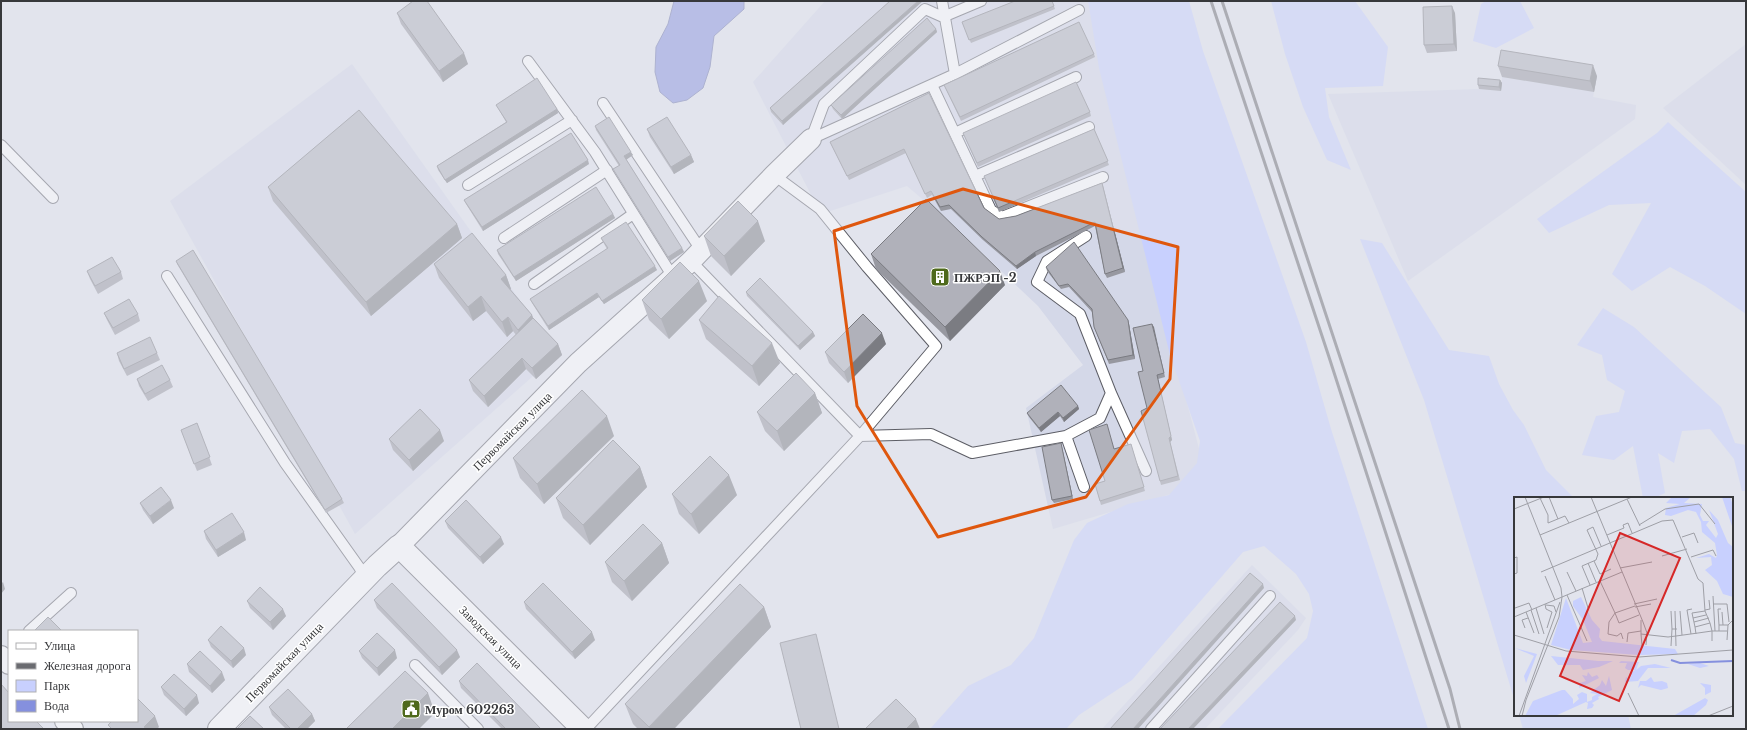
<svg xmlns="http://www.w3.org/2000/svg" width="1747" height="730" viewBox="0 0 1747 730" font-family="'Libre Baskerville',serif">
  <style>
    .built { fill: #d4d8e8 }
    .green { fill: #c8d0fe }
    .water { fill: #8590de; stroke: #6e76ad }
    .lines { fill: none; stroke-linecap: round; stroke-linejoin: round }
    .lane-casing { stroke: #5c5d65; stroke-width: 12 }
    .street-casing { stroke: #5c5d65; stroke-width: 22 }
    .secondary-casing { stroke: #5c5d65; stroke-width: 24 }
    .lane { stroke: #fff; stroke-width: 10 }
    .street { stroke: #fff; stroke-width: 20 }
    .secondary { stroke: #fff; stroke-width: 22 }
    .rail { stroke: #6a6b70; stroke-width: 3 }
    .wall { fill: #9798a0 }
    .shaded-wall { fill: #7b7c82 }
    .building { fill: #b0b1ba; stroke: #7b7c82 }
    .marked { fill: none; stroke: #df570e; stroke-width: 3; stroke-linejoin: round }
    .labels { text-anchor: middle; dominant-baseline: central; stroke-width: 3; stroke-linejoin: round; paint-order: stroke }
    .poi-label { font-size: 12px; font-weight: bold; fill: #37383b; stroke: #fff; text-anchor: start }
    .street-label { font-size: 12px; fill: #37383b; stroke: #fff }
    .inset-river { fill: none; stroke: #8590de; stroke-width: 2 }
    .inset-road { fill: none; stroke: #9e9fa6; stroke-width: 1 }
    .view { fill: #d62828; fill-opacity: 0.15; stroke: #d62828; stroke-width: 2 }
    .inset-edge { fill: none; stroke: #37383b; stroke-width: 2 }
  </style>
  <rect width="100%" height="100%" fill="#e2e4ed"/>
  <path class="built" d="M825 1H1088L1106 94 1208 483 1053 529 1026 408 1083 365 1038 306 947 220 907 186 821 214 753 82Z
    M1746 44V185L1663 108Z
    M352 64 558 354 355 534 170 201Z
    M1597 76 1593 97 1636 105 1635 119 1408 281 1328 94 1479 89 1502 83V77Z
    M1252 565 1306 618 1298 630 1205 729H1102Z"/>
  <path class="green" d="M1088 1H1189L1203 51 1306 342 1331 429 1428 729H1218L1307 638 1313 611 1309 594 1296 574 1264 546 1243 552 1132 680 1079 715 1066 729H930L968 686 1011 665 1034 638 1074 540 1087 523 1128 504 1169 495 1197 463 1200 441 1170 355 1099 68Z
    M1271 1H1355L1388 47 1383 86 1325 88 1329 117 1351 170 1327 160 1303 107 1285 54Z
    M1486 1H1520L1534 28 1496 48 1473 41 1481 4Z
    M1668 122 1746 192V314L1705 286 1670 267 1632 291 1612 274 1651 203 1609 205 1549 233 1537 219 1657 133Z
    M1360 239 1382 243 1449 350 1489 356 1499 384 1513 410 1524 425 1546 470 1574 498H1515V702L1424 400Z
    M1603 308 1634 327 1721 407 1735 443 1746 445V491H1742L1734 459 1710 429 1682 431 1674 463 1658 453 1665 493 1654 498H1643L1633 446 1614 460 1582 455 1596 416 1619 412 1625 391 1607 380 1602 355 1577 345Z
    M1519 715H1628L1631 729H1523Z"/>
  <path class="water" d="M674 1H744V9L714 36 710 67 703 88 687 100 673 103 660 92 655 72 656 47 668 24Z"/>
  <g class="lines">
    <defs>
      <path id="lane" d="M528 61 595 152 673 277
        M955 74 1079 10
        M932 85 991 210 1002 217 1103 177
        M603 103 701 250
        M955 133 1076 77
        M811 139 824 104 925 9 943 17 981 1
        M811 139 955 74 942 1
        M1 145 53 198
        M774 175 820 209 867 267 936 346 860 436
        M975 176 1089 127
        M468 185 572 120
        M504 238 607 170
        M167 276 285 463 359 567 365 578
        M534 284 633 214
        M1111 393 1146 471
        M860 436 931 434 972 453 1066 436 1100 418 1111 393 1080 314 1037 282 1047 261 1086 236
        M1066 436 1084 487
        M29 631 71 593
        M415 665 478 729
        M586 729 860 436 691 261
        M1151 729 1270 596"/>
      <path id="street" d="M399 546 578 363 691 261 774 175 811 139
        M1 656 9 664
        M65 721 73 729"/>
      <path id="secondary" d="M219 729 377 566 399 546 583 729"/>
    </defs>
    <use href="#lane" class="lane-casing"/>
    <use href="#street" class="street-casing"/>
    <use href="#secondary" class="secondary-casing"/>
    <use href="#lane" class="lane"/>
    <use href="#street" class="street"/>
    <use href="#secondary" class="secondary"/>
    <path class="rail" d="M1211 1 1329 357 1449 729
      M1222 1 1450 689 1460 729"/>
  </g>
  <path class="wall" d="M890 1 783 125 771 112 770 108Z
    M1052 1 1055 9 971 43 962 22Z
    M397 13 468 64 443 82 401 24Z
    M1455 13 1457 51 1427 53 1424 45Z
    M936 29 937 32 842 119 833 109 831 105Z
    M1094 54 1095 57 961 121 944 85Z
    M1498 66 1597 76 1594 92 1502 77Z
    M1500 80 1502 83 1501 91 1479 89 1478 85Z
    M929 93 984 208 999 219 1016 216 1102 183 1125 272 1107 278 1105 274 1095 226 1036 256 1017 269 983 240 951 209 941 211 932 195 927 198 906 153 849 180 830 142Z
    M496 105 557 109 558 113 447 183 438 170 437 166 506 122 498 108Z
    M1090 112 1091 116 978 167 963 133Z
    M595 126 633 155 626 159 682 248 684 252 670 261 615 173 613 169 619 166 596 130Z
    M647 129 691 155 694 162 674 174 650 137Z
    M1094 129 1109 165 999 212 984 176Z
    M589 164 483 231 466 204 464 200Z
    M268 187 457 224 462 238 371 316 273 201Z
    M613 214 615 218 516 281 498 254 497 250Z
    M704 236 765 241 731 276 711 256Z
    M601 238 657 270 604 304 599 297 549 330 532 303 530 299 607 249 603 242Z
    M871 254 1005 285 950 341 876 269Z
    M176 261 342 499 344 503 326 513 177 264Z
    M434 264 506 275 511 289H510L532 315 533 318 558 344 562 355 536 379 526 369 488 407 473 391 469 380 516 335 513 331 507 337 486 311 473 321 439 278Z
    M1046 267 1128 320 1129 324 1135 359 1109 364 1094 327 1092 312 1069 287 1061 289 1047 271Z
    M87 271 121 272 123 279 98 294 90 279Z
    M746 292 813 332 815 336 800 350 747 296Z
    M642 300 707 301 669 339 649 320Z
    M104 313 138 314 140 321 115 335 107 320Z
    M699 320 780 363 759 386 706 339Z
    M1152 324 1165 377 1158 379 1172 440 1170 442 1180 480 1161 485 1160 481 1143 371Z
    M886 344 848 383 829 363 825 352Z
    M117 353H157L160 360 127 376 119 361Z
    M137 379 170 380 173 387 148 401 139 386Z
    M815 393 822 413 784 451 765 431 757 412Z
    M1078 406 1079 409 1064 422 1060 416 1041 432 1029 417 1027 413Z
    M197 423 212 465 197 471 181 430Z
    M614 436 544 504 520 478 513 458Z
    M389 439 444 441 413 471 393 450Z
    M1061 443 1062 447 1073 499 1054 503 1052 500Z
    M1131 444 1145 491 1101 505 1095 484 1105 481 1115 449Z
    M640 467 647 487 590 545 563 518 556 498Z
    M672 494 737 495 699 534 679 514Z
    M140 503 174 508 153 524 143 510Z
    M445 521 504 544 483 564 448 528Z
    M204 531 246 540 218 557 206 539Z
    M662 543 669 563 632 601 612 582 605 562Z
    M374 600 460 657 442 675 377 608Z
    M247 601 286 616 273 630 250 608Z
    M524 602 595 640 575 659 526 609Z
    M764 607 771 627 674 729H638L633 724 625 704Z
    M208 640 246 655 233 668 211 647Z
    M359 651 397 658 379 676 362 658Z
    M187 664 225 680 212 693 189 672Z
    M459 681 541 729H502L461 688Z
    M161 687 199 703 186 716 164 695Z
    M269 707 312 714 315 721 307 729H286L272 715Z"/>
  <path class="shaded-wall" d="M918 1H923L783 125 782 121Z
    M1452 6 1455 13 1457 51 1454 44Z
    M936 29 937 32 842 119 841 115Z
    M464 53 468 64 443 82 439 71Z
    M1593 65 1597 76 1594 92 1590 81Z
    M1500 80 1502 83 1501 91 1499 87Z
    M557 109 558 113 447 183 445 180Z
    M631 152 633 155 626 160 624 156Z
    M691 155 694 162 674 174 671 167Z
    M588 160 589 164 483 231 482 227Z
    M1102 183 1103 186 1125 272 1123 268Z
    M613 214 615 218 516 281 514 277Z
    M758 221 765 241 731 276 724 256Z
    M457 224 462 238 371 316 366 302Z
    M682 248 684 252 670 261 668 257Z
    M1035 252 1036 256 1017 269 1016 266Z
    M655 266 657 270 604 304 602 301Z
    M1000 271 1005 285 950 341 945 327Z
    M506 275 511 289 506 293 501 279Z
    M699 281 707 301 669 339 661 319Z
    M597 293 599 297 549 330 548 326Z
    M481 296 486 311 473 321 468 307Z
    M532 315 537 329 523 344 518 330Z
    M508 317 513 331 507 337 502 322Z
    M1128 320 1129 324 1135 359 1133 355Z
    M1152 324 1154 327 1165 377 1164 373Z
    M813 332 815 336 800 350 798 346Z
    M882 333 886 344 848 383 844 372Z
    M772 343 780 363 759 386 752 366Z
    M558 344 562 355 536 379 532 368Z
    M522 358 526 369 488 407 484 396Z
    M1157 375 1172 440 1170 442 1180 480 1169 438Z
    M815 393 822 413 784 451 777 431Z
    M1078 406 1079 409 1064 422 1063 418Z
    M1058 412 1060 416 1041 432 1039 428Z
    M607 416 614 436 544 504 537 484Z
    M440 430 444 441 413 471 409 460Z
    M1061 443 1062 447 1073 499 1072 496Z
    M640 467 647 487 590 545 583 525Z
    M729 475 737 495 699 534 691 514Z
    M171 500 174 508 153 524 150 516Z
    M244 532 246 540 218 557 216 550Z
    M501 537 504 544 483 564 480 557Z
    M662 543 669 563 632 601 624 581Z
    M3 582 5 589 1 594V584Z
    M1263 584 1264 588 1138 729H1133Z
    M764 607 771 627 674 729H650L649 727Z
    M283 609 286 616 273 630 270 622Z
    M1295 616 1296 620 1193 729H1188Z
    M592 632 595 640 575 659 572 652Z
    M244 648 246 655 233 668 231 661Z
    M395 650 397 658 379 676 377 668Z
    M457 650 460 657 442 675 439 667Z
    M222 672 225 680 212 693 210 686Z
    M428 693 435 713 419 729H392Z
    M197 695 199 703 186 716 184 709Z
    M312 714 315 721 307 729H297Z
    M155 716 159 727 157 729H145L144 727Z
    M916 719 920 729H906Z"/>
  <path class="building" d="M413 1H427L464 53 439 71 397 13Z
    M890 1H918L782 121 770 108Z
    M1015 1H1052L1054 6 969 40 962 22Z
    M1452 6 1454 44 1424 45 1423 7Z
    M927 18 936 29 841 115 831 105Z
    M1079 22 1094 54 960 117 944 85Z
    M1501 50 1593 65 1590 81 1498 66Z
    M537 78 557 109 445 180 437 166 507 122 496 105Z
    M1478 78 1500 80 1499 87 1478 85Z
    M1076 82 1090 112 977 163 963 133Z
    M929 93 984 208 999 219 1016 216 1102 183 1123 268 1105 274 1095 222 1035 252 1016 266 982 237 949 205 940 207 931 191 925 194 904 149 847 176 830 142Z
    M359 110 457 224 366 302 268 187Z
    M609 117 631 152 624 156 682 248 668 257 613 169 620 165 595 126Z
    M667 117 691 155 671 167 647 129Z
    M1094 129 1108 161 998 208 984 176Z
    M571 133 588 160 482 227 464 200Z
    M596 187 613 214 514 277 497 250Z
    M926 199 1000 271 945 327 871 254Z
    M738 201 758 221 724 256 704 236Z
    M626 222 655 266 602 301 597 293 548 326 530 299 608 248 601 238Z
    M472 233 506 275 501 279 532 315 518 330 508 317 502 322 481 296 468 307 434 264Z
    M1074 242 1128 320 1133 355 1108 360 1094 327 1092 309 1068 284 1059 286 1046 267Z
    M193 250 342 499 325 510 176 261Z
    M112 257 121 272 95 286 87 271Z
    M680 262 699 281 661 319 642 300Z
    M760 278 813 332 798 346 746 292Z
    M719 296 772 343 752 366 699 320Z
    M129 299 138 314 113 328 104 313Z
    M863 314 882 333 844 372 825 352Z
    M533 318 558 344 532 368 522 358 484 396 469 380Z
    M1152 324 1164 373 1157 375 1171 436 1169 438 1178 476 1160 481 1141 411 1147 408 1138 372 1143 371 1133 328Z
    M150 337 157 353 124 369 117 353Z
    M162 365 170 380 145 394 137 379Z
    M796 373 815 393 777 431 757 412Z
    M1061 385 1078 406 1063 418 1058 412 1039 428 1027 413Z
    M582 390 607 416 537 484 513 458Z
    M420 409 440 430 409 460 389 439Z
    M197 423 210 457 194 464 181 430Z
    M1107 424 1114 449 1131 444 1144 487 1100 501 1095 484 1105 481 1089 430Z
    M613 440 640 467 583 525 556 498Z
    M1061 443 1072 496 1052 500 1042 447Z
    M710 456 729 475 691 514 672 494Z
    M161 487 171 500 150 516 140 503Z
    M466 500 501 537 480 557 445 521Z
    M232 513 244 532 216 550 204 531Z
    M643 524 662 543 624 581 605 562Z
    M1250 573 1263 584 1133 729H1110Z
    M392 583 457 650 439 667 374 600Z
    M543 583 592 632 572 652 524 602Z
    M740 584 764 607 649 727 625 704Z
    M260 587 283 609 270 622 247 601Z
    M1280 602 1295 616 1188 729H1160Z
    M48 617 62 631H34Z
    M221 626 244 648 231 661 208 640Z
    M377 633 395 650 377 668 359 651Z
    M816 634 839 729H801L780 643Z
    M200 651 222 672 210 686 187 664Z
    M477 663 541 729H506L459 681Z
    M405 671 428 693 392 729H346Z
    M174 674 197 695 184 709 161 687Z
    M1 684 9 693V721H36L44 729H1Z
    M288 689 312 714 297 729H291L269 707Z
    M137 698 155 716 144 727 147 729H112L108 725 112 721H137Z
    M896 699 916 719 906 729H865Z
    M250 716 264 729H237Z"/>
  <path d="M0 0H1747V730H0ZM963 189 1178 247 1170 379 1086 497 938 537 857 406 834 231Z" fill="#e2e4ed" fill-opacity=".55" fill-rule="evenodd"/>
  <path class="marked" d="M963 189 1178 247 1170 379 1086 497 938 537 857 406 834 231Z"/>
  <defs>
    <symbol id="building-square" viewBox="-11 -11 22 22"><rect x="-9" y="-9" width="18" height="18" rx="4" fill="#4f6a1c" stroke="#fff"/><path d="M-4-6H4V6H1V3H-1V6H-4ZM-2.5-4.3h1.7v1.8h-1.7ZM.8-4.3h1.7v1.8H.8ZM-2.5-1h1.7V.8h-1.7ZM.8-1h1.7V.8H.8Z" fill="#fff"/></symbol>
    <symbol id="civic-square" viewBox="-11 -11 22 22"><rect x="-9" y="-9" width="18" height="18" rx="4" fill="#4f6a1c" stroke="#fff"/><path d="M-.6-6.5H3V-4.5H.6V-3L4-1V1h2V6H-6V1h2V-1L-.6-3ZM-1.2 2.5V6h2.4V2.5Z" fill="#fff"/></symbol>
  </defs>
  <g fill-rule="evenodd">
    <use href="#building-square" x="929" y="266" width="22" height="22"/>
    <use href="#civic-square" x="400" y="698" width="22" height="22"/>
  </g>
  <g class="labels">
    <g class="poi-label">
      <text x="954" y="277">ПЖРЭП -2</text>
      <text x="425" y="709">Муром 602263</text>
    </g>
    <g class="street-label">
      <text transform="translate(512 431) rotate(-45)">Первомайская улица</text>
      <text transform="translate(491 637) rotate(45)">Заводская улица</text>
      <text transform="translate(284 662) rotate(-46)">Первомайская улица</text>
    </g>
  </g>
  <g transform="translate(1514 497)">
    <rect width="219" height="219" fill="#e2e4ed"/>
    <path d="M158 0H177L170 6 188 7 186 18 189 24H195L192 28 202 41 204 37 195 13 204 23 214 46 219 50V100L209 97 203 84 191 73 198 68 197 60 182 61 195 57 202 61 203 58 201 46 188 35 187 25 182 15 174 13 157 19 151 18 152 11 166 7 152 6ZM208 0H216L219 8V32ZM67 100 78 123 86 132 85 140 88 144 161 152 164 157 125 158 57 153 37 148 52 101 69 146 78 145 69 123 59 109V104ZM1 151 23 157 12 186 10 179 20 159ZM37 159 84 164H99L85 170 69 173 66 168H44ZM107 164 125 165 122 173 127 169 141 167 157 171H134L124 184 111 185 112 180 116 183 117 176 121 173H114L111 171 113 166H105ZM186 166 195 169 186 171 174 167ZM74 175 78 180 83 178 85 181 65 191 66 186 72 184 68 178 73 179ZM95 179 98 193 84 200 85 202 78 206 80 208 78 211 73 212 74 206 72 205 41 219H11L19 204 48 193H51L59 202V207L65 202 63 198 68 195 73 197V205L78 203V200L83 197 76 196 86 188 88 183 92 189ZM137 180 140 185 148 184 153 186 154 191 147 193 127 188 124 191 126 184H132ZM186 186 197 188V195L191 198V191ZM191 201 194 203 192 208 179 219H159Z" fill="#c8d0fe"/>
    <path class="inset-river" d="M157 163 166 166 219 164"/>
    <path class="inset-road" d="M35 0 44 22M77 0 129 125 133 136 132 148M26 1 34 18V26L51 19 55 26M113 2 126 29M0 12 30 0M125 28 151 12 185 7 201 27M26 38 118 0M93 38 110 31 109 28 114 26 118 36M168 40 180 36 184 46M148 59 173 52M177 60 199 53 202 59M0 61 3 60V76L0 77M80 64 86 77 97 72M74 66 82 85M106 71 138 65M27 75 148 24 159 23 184 82 189 86 191 114 196 126M53 75 62 94M31 79 41 103M86 84 101 116 121 109M76 88 68 69 82 63 84 57 73 33 79 30 87 49M68 91 74 111M53 98 73 144M199 99 201 134M31 107 32 112 38 115 33 131M120 107 143 102M199 107H213L215 125M32 108 40 109 42 115M121 110 137 107M1 111 15 106 18 113M22 111 30 137M17 113 25 137M191 113 196 112 195 103M157 114 158 132M161 114 162 149M166 114 168 138M12 115 20 136M208 115 209 128M101 116 95 125 94 137 103 139 107 136 109 142M101 116 105 126 125 118M0 120 108 75M179 121 192 118M127 123V137L154 140 162 139 184 136 198 134 196 126 181 130 182 137M180 125 195 121M205 128 204 112H207M181 130 178 116 191 114M11 131 8 123 14 121M205 134V128H214M127 137 128 149M177 137 173 113 178 112M0 138 52 154 125 160 219 153M213 143 214 128 219 123M198 144V134H213M113 145 114 136 127 134M157 149 158 132H163M114 196 125 219M5 219 46 105M8 219 12 203 45 120 48 100 47 91 11 0M194 219 219 209"/>
    <path class="view" d="M106 36 166 61 105 204 46 179Z"/>
    <rect width="219" height="219" class="inset-edge"/>
  </g>
  <rect width="1747" height="730" fill="none" stroke="#37383b" stroke-width="4"/>
  <rect x="8" y="630" width="130" height="92" fill="#ffffff" stroke="#afafb1"/>
  <rect x="16" y="643" width="20" height="6" fill="#ffffff" stroke="#afafb1"/>
  <text x="44" y="650" font-size="12" fill="#37383b">Улица</text>
  <rect x="16" y="663" width="20" height="6" fill="#6a6b70" stroke="#afafb1"/>
  <text x="44" y="670" font-size="12" fill="#37383b">Железная дорога</text>
  <rect x="16" y="680" width="20" height="12" fill="#c8d0fe" stroke="#afafb1"/>
  <text x="44" y="690" font-size="12" fill="#37383b">Парк</text>
  <rect x="16" y="700" width="20" height="12" fill="#8590de" stroke="#afafb1"/>
  <text x="44" y="710" font-size="12" fill="#37383b">Вода</text>
</svg>
